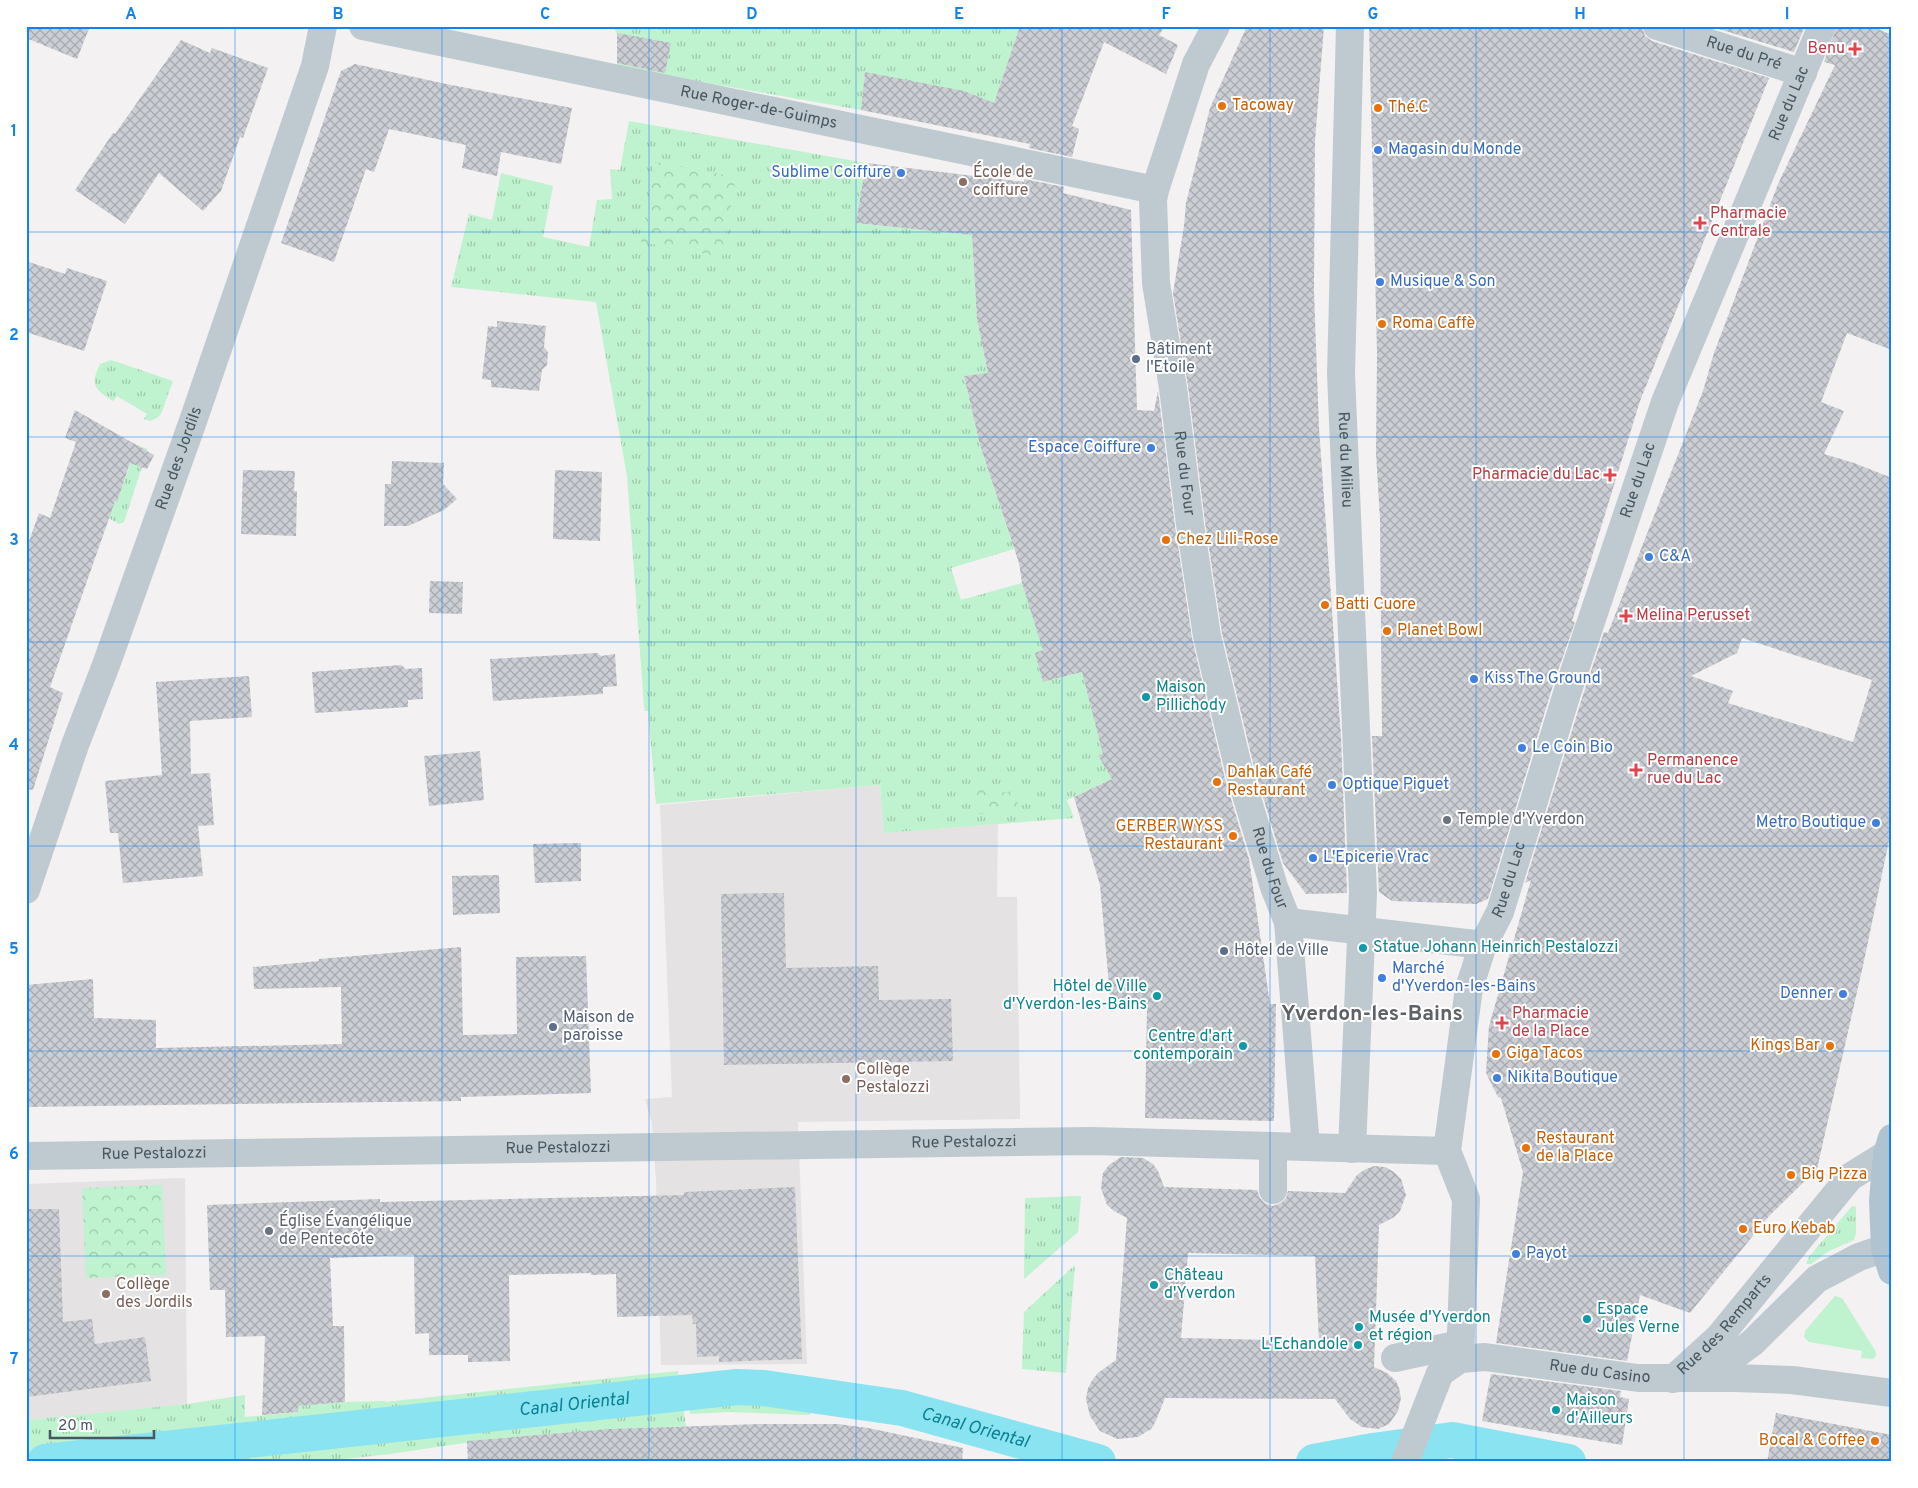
<svg xmlns="http://www.w3.org/2000/svg" width="1918" height="1488" viewBox="0 0 1918 1488" font-family="Overpass,sans-serif">
  <style>
    .education { fill: #e4e2e3 }
    .grass { fill: url(#grass-tufts) }
    .park { fill: url(#park-crowns) }
    .garden { fill: #bff2ce }
    .lines { fill: none; stroke-linecap: round; stroke-linejoin: round }
    .canal { stroke: #8ae3f0; stroke-width: 36 }
    .building { fill: url(#building-cross-hatch); fill-rule: evenodd }
    .street { stroke: #becad0; stroke-width: 28 }
    .primary { stroke: #b0c3d0; stroke-width: 28 }
    .grid { fill: none; stroke: #1283ec; stroke-width: 1; stroke-opacity: 0.55 }
    .health-dot { fill: #e0444e; stroke: #fff; stroke-width: 2 }
    .food-dot { fill: #e8710a; stroke: #fff; stroke-width: 2 }
    .shop-dot { fill: #3f7fe0; stroke: #fff; stroke-width: 2 }
    .education-dot { fill: #8d6e63; stroke: #fff; stroke-width: 2 }
    .service-dot { fill: #5c6f8a; stroke: #fff; stroke-width: 2 }
    .culture-dot { fill: #0f9aa8; stroke: #fff; stroke-width: 2 }
    .worship-dot { fill: #6b7280; stroke: #fff; stroke-width: 2 }
    .labels { text-anchor: middle; dominant-baseline: central; stroke-width: 4; stroke-linejoin: round; paint-order: stroke }
    .health-label { font-size: 16px; fill: #be3a42; stroke: #fff; text-anchor: start }
    .street-label { font-size: 16px; fill: #48565f; stroke: #fff }
    .food-label { font-size: 16px; fill: #c56008; stroke: #fff; text-anchor: start }
    .shop-label { font-size: 16px; fill: #366cbe; stroke: #fff; text-anchor: start }
    .education-label { font-size: 16px; fill: #785e54; stroke: #fff; text-anchor: start }
    .service-label { font-size: 16px; fill: #4e5e75; stroke: #fff; text-anchor: start }
    .culture-label { font-size: 16px; fill: #0d838f; stroke: #fff; text-anchor: start }
    .worship-label { font-size: 16px; fill: #5b616d; stroke: #fff; text-anchor: start }
    .water-label { font-size: 18px; font-style: italic; fill: #098193; stroke: #fff }
    .district-label { font-size: 21px; font-weight: bold; fill: #5d6266; stroke: #fff }
    .neatline { fill: none; stroke: #1283ec; stroke-width: 2 }
    .grid-label { font-size: 16px; text-anchor: middle; font-weight: bold; fill: #1283ec }
  </style>
  <defs>
    <pattern id="grass-tufts" width="24" height="20" patternUnits="userSpaceOnUse" patternTransform="scale(1.25)"><rect width="24" height="20" fill="#bff2ce"/><path d="M3 7l-1-3M5 7V3M7 7l1-3M15 17l-1-3M17 17v-4M19 17l1-3" fill="none" stroke="#9dc7aa"/></pattern>
    <pattern id="park-crowns" width="20" height="18" patternUnits="userSpaceOnUse" patternTransform="scale(1.25)"><rect width="20" height="18" fill="#bff2ce"/><path d="M2 6a3 3 0 1 1 6 0M12 15a3 3 0 1 1 6 0" fill="none" stroke="#9dc7aa"/></pattern>
    <pattern id="building-cross-hatch" width="8" height="8" patternUnits="userSpaceOnUse" patternTransform="scale(1.25)"><rect width="8" height="8" fill="#cbced4"/><path d="M0 0l8 8M0 8l8-8" fill="none" stroke="#a7aaaf"/></pattern>
  </defs>
  <rect width="100%" height="100%" fill="#f3f1f1"/>
  <path class="education" d="M880 785 884 833 998 824 997 897H1017L1020 1119 798 1122 807 1364 661 1365 656 1180 652 1124 645 1099 672 1097 660 805Z
    M185 1178 187 1404 26 1420V1184Z"/>
  <path class="grass" d="M613 26H1020L994 103 865 72 861 110 617 67V34Z
    M629 121 866 163 856 223 972 235 977 319 988 373 964 376 980 445 1014 549 951 568 961 600 1022 583 1045 650 1044 682 1082 672 1112 779 1067 800 1074 818 884 833 880 785 656 804 648 711H645L644 706 627 476 596 302 451 287 469 214 492 220 501 173 553 186 543 237 589 247 597 200 612 199 610 169 620 170Z
    M111 360 173 381 161 414 157 418 150 421 144 419 147 414 117 396 113 401C94 389 90 385 100 364Z
    M137 445 147 449 146 455 124 522 119 524 71 497 75 487 117 502Z
    M1081 1196 1078 1232 1024 1279 1025 1198Z
    M1852 1206 1856 1207V1233L1854 1240 1829 1251 1811 1264H1806L1809 1257Z
    M1075 1265 1066 1373 1022 1369 1024 1312Z
    M678 1371 680 1385 537 1400 400 1417 26 1456V1420L187 1404 245 1395V1417L298 1412V1406L345 1402 385 1401V1402Z
    M757 1399 850 1406 840 1414 814 1411 809 1415 728 1412 690 1414 689 1405Z
    M683 1405 686 1426 619 1429 491 1439 390 1454 317 1462H169Z"/>
  <path class="park" d="M655 162 736 177 722 257 641 242Z
    M995 786 996 793 1017 791 1018 811 975 814 973 788Z
    M162 1185 166 1275 86 1278 82 1188Z"/>
  <path class="garden" d="M1835 1296 1842 1298 1876 1352V1356L1873 1359 1861 1358 1862 1351 1809 1342 1804 1337 1805 1331Z"/>
  <g class="lines">
    <g class="canal">
      <path id="s1" d="M45 1462 737 1387 764 1388 902 1408 1098 1462"/>
      <path d="M1314 1462 1373 1451 1452 1440 1568 1462"/>
    </g>
  </g>
  <path class="building" d="M26 26H90L77 59 26 38Z
    M1020 26H1165L1159 35 1178 45 1166 74 1104 42 1072 126 1079 129 1072 157 1029 148 1030 144 861 110 865 72 964 91 994 103Z
    M1247 26H1324L1315 141 1314 291 1319 428 1341 737 1347 893 1306 894 1283 863 1255 771 1222 633 1205 522 1188 386 1173 293 1184 226 1186 203 1210 108Z
    M1369 26H1642L1645 36 1652 41 1769 78 1640 401 1572 621 1575 622 1553 685 1488 899 1476 904 1392 901 1379 892 1372 736H1382L1380 519 1376 453 1377 353Z
    M1709 26H1805L1794 52Z
    M1837 26H1871L1892 35V350L1847 333 1821 402 1844 411 1824 454 1854 463 1892 478V826L1864 961 1817 1169 1769 1216 1690 1313 1640 1295 1627 1361 1496 1343 1523 1172 1501 1098 1498 1097 1486 1073 1489 1026 1531 880 1525 883 1583 695 1604 632 1608 633 1703 391 1714 353 1778 184 1835 65 1824 62ZM1742 638 1872 680 1853 742 1728 703 1733 691 1691 676 1737 653Z
    M617 33 671 43 665 73 617 63Z
    M181 40 210 53 212 48 268 68 243 138 240 137 221 191 203 211 159 173 125 224 75 190 113 133 115 134Z
    M355 64 446 84 572 108 561 164 501 152 497 176 462 168 466 145 389 129 374 172 366 169 334 262 281 243 341 71Z
    M866 163 1024 182V179L1064 187 1063 193 1131 210 1137 410 1154 411 1158 391 1175 526 1192 638 1225 779 1249 859 1270 1004H1276L1274 1121 1145 1118 1147 1007H1111L1100 885 1074 797 1112 779 1098 755 1103 754 1082 672 1043 682 1035 653 1043 650 1022 583 1019 563 980 445 964 376 988 373 977 319 972 235 856 223Z
    M26 261 65 274 67 268 107 281 84 351 26 332Z
    M497 321 546 326 544 347 548 352 547 365 542 370 539 391 491 387V380L482 379 488 326 497 327Z
    M75 410 154 455 147 469 130 463 117 502 115 501 50 687 63 693 33 790 26 789V550L39 513 50 518 76 442 65 438Z
    M392 461 444 463 443 484 457 499 444 510 408 526H384L385 484H391Z
    M243 470 295 471 294 491H297L296 536 241 534Z
    M555 470 602 472 600 541 553 539Z
    M430 581 463 582 462 614 429 613Z
    M597 653 601 656 615 654 617 686 603 687V694L493 701 490 659Z
    M401 665 406 669 422 668 423 699 408 700V707L315 713 312 672Z
    M249 676 252 717 190 721 191 774 210 773 214 825 198 826 203 876 123 883 118 833H110L105 781 162 775 156 682Z
    M480 751 484 800 429 806 424 756Z
    M581 843V881L535 883 533 844Z
    M499 875 500 913 453 915 452 876Z
    M784 893 786 968 878 966 879 1000 951 999 953 1061 724 1065 721 894Z
    M461 947 463 1035 517 1034 516 957 586 956 591 1093 461 1097V1101L26 1107V985L93 979 94 1018 156 1020V1048L342 1044 341 987 254 989 253 967 319 961V959Z
    M1121 1157 1143 1158 1153 1164 1158 1171 1164 1187 1257 1190 1260 1198 1266 1204 1273 1206 1281 1203 1286 1198 1288 1191 1345 1193 1357 1175 1364 1170 1374 1166 1385 1167 1394 1172 1401 1179 1406 1195 1400 1211 1394 1217 1379 1225 1374 1367 1387 1373 1396 1381 1399 1388 1401 1398 1398 1411 1389 1424 1378 1429 1362 1427 1350 1419 1335 1399 1165 1398 1155 1423 1151 1429 1138 1437 1117 1439 1100 1431 1090 1416 1086 1399 1088 1388 1093 1379 1098 1373 1116 1360 1127 1218 1114 1211 1107 1205 1101 1188 1103 1173 1109 1165ZM1188 1253 1315 1256 1319 1341 1181 1338Z
    M795 1187 802 1359 719 1362V1356L697 1357 696 1324H693L692 1315 617 1317 616 1274 591 1275V1273L509 1275 510 1361 468 1362V1355H429V1333L415 1334 414 1255 330 1258 333 1326H344L345 1402 298 1406V1412L262 1415 265 1336 226 1337 225 1290H210L207 1205 380 1199V1202L684 1195V1192Z
    M26 1209H59L63 1322 92 1319 95 1344 145 1337 151 1381 26 1397Z
    M1491 1374 1621 1391 1620 1397 1629 1399 1622 1445 1482 1421Z
    M1776 1413 1892 1435V1462H1767Z
    M760 1424H838L868 1428 963 1448 962 1462H468L467 1441 610 1429Z"/>
  <g class="lines">
    <g class="street">
      <path id="s2" d="M363 26 1155 190"/>
      <path id="s3" d="M1216 26 1196 64 1155 190 1153 200 1156 283 1173 388 1190 524 1207 636 1240 775 1274 887 1288 922 1306 1147"/>
      <path id="s4" d="M1350 26 1341 374 1363 893 1352 1149"/>
      <path id="s5" d="M1657 26 1803 73"/>
      <path id="s6" d="M26 890 75 745 106 665 193 421 315 66 323 26"/>
      <path d="M1288 922 1483 945"/>
      <path id="s7" d="M26 1156 1091 1141 1447 1151"/>
      <path d="M1273 1190V1146"/>
      <path d="M1395 1358 1460 1344"/>
      <path id="s8" d="M1460 1359 1466 1199 1447 1151 1469 988 1483 945 1500 912 1568 690 1665 402 1822 26"/>
      <path d="M1694 1372 1726 1362 1752 1343 1817 1279 1859 1257 1885 1248"/>
      <path id="s9" d="M1673 1379 1719 1337 1850 1177 1887 1154"/>
      <path id="s10" d="M1405 1462 1440 1373 1460 1359 1485 1357 1638 1378H1734L1792 1380 1892 1393"/>
    </g>
    <path class="primary" d="M1892 1138 1887 1154 1883 1201 1885 1248 1892 1271"/>
  </g>
  <path class="grid" d="M235 26V1462M442 26V1462M649 26V1462M856 26V1462M1062 26V1462M1270 26V1462M1476 26V1462M1684 26V1462M26 232H1892M26 437H1892M26 642H1892M26 846H1892M26 1051H1892M26 1256H1892"/>
  <g class="health-dot">
    <path d="M1852.5 41.5h5v5h5v5h-5v5h-5v-5h-5v-5h5z"/>
    <path d="M1697.5 215.5h5v5h5v5h-5v5h-5v-5h-5v-5h5z"/>
    <path d="M1607.5 467.5h5v5h5v5h-5v5h-5v-5h-5v-5h5z"/>
    <path d="M1623.5 608.5h5v5h5v5h-5v5h-5v-5h-5v-5h5z"/>
    <path d="M1633.5 762.5h5v5h5v5h-5v5h-5v-5h-5v-5h5z"/>
    <path d="M1499.5 1015.5h5v5h5v5h-5v5h-5v-5h-5v-5h5z"/>
  </g>
  <g class="food-dot">
    <circle cx="1222" cy="106" r="5"/>
    <circle cx="1378" cy="108" r="5"/>
    <circle cx="1382" cy="324" r="5"/>
    <circle cx="1166" cy="540" r="5"/>
    <circle cx="1325" cy="605" r="5"/>
    <circle cx="1387" cy="631" r="5"/>
    <circle cx="1217" cy="782" r="5"/>
    <circle cx="1233" cy="836" r="5"/>
    <circle cx="1830" cy="1046" r="5"/>
    <circle cx="1496" cy="1054" r="5"/>
    <circle cx="1526" cy="1148" r="5"/>
    <circle cx="1791" cy="1175" r="5"/>
    <circle cx="1743" cy="1229" r="5"/>
    <circle cx="1875" cy="1441" r="5"/>
  </g>
  <g class="shop-dot">
    <circle cx="1378" cy="150" r="5"/>
    <circle cx="901" cy="173" r="5"/>
    <circle cx="1380" cy="282" r="5"/>
    <circle cx="1151" cy="448" r="5"/>
    <circle cx="1649" cy="557" r="5"/>
    <circle cx="1474" cy="679" r="5"/>
    <circle cx="1522" cy="748" r="5"/>
    <circle cx="1332" cy="785" r="5"/>
    <circle cx="1876" cy="823" r="5"/>
    <circle cx="1313" cy="858" r="5"/>
    <circle cx="1382" cy="978" r="5"/>
    <circle cx="1843" cy="994" r="5"/>
    <circle cx="1497" cy="1078" r="5"/>
    <circle cx="1516" cy="1254" r="5"/>
  </g>
  <g class="education-dot">
    <circle cx="963" cy="182" r="5"/>
    <circle cx="846" cy="1079" r="5"/>
    <circle cx="106" cy="1294" r="5"/>
  </g>
  <g class="service-dot">
    <circle cx="1136" cy="359" r="5"/>
    <circle cx="1224" cy="951" r="5"/>
    <circle cx="553" cy="1027" r="5"/>
  </g>
  <g class="culture-dot">
    <circle cx="1146" cy="697" r="5"/>
    <circle cx="1363" cy="948" r="5"/>
    <circle cx="1157" cy="996" r="5"/>
    <circle cx="1243" cy="1046" r="5"/>
    <circle cx="1154" cy="1285" r="5"/>
    <circle cx="1587" cy="1319" r="5"/>
    <circle cx="1359" cy="1327" r="5"/>
    <circle cx="1358" cy="1345" r="5"/>
    <circle cx="1556" cy="1410" r="5"/>
  </g>
  <g class="worship-dot">
    <circle cx="1447" cy="820" r="5"/>
    <circle cx="269" cy="1231" r="5"/>
  </g>
  <g class="labels">
    <g class="health-label">
      <text x="1845" y="49" text-anchor="end">Benu</text>
      <text x="1710" y="214">Pharmacie<tspan x="1710" dy="18">Centrale</tspan></text>
      <text x="1600" y="475" text-anchor="end">Pharmacie du Lac</text>
      <text x="1636" y="616">Melina Perusset</text>
      <text x="1647" y="761">Permanence<tspan x="1647" dy="18">rue du Lac</tspan></text>
      <text x="1512" y="1014">Pharmacie<tspan x="1512" dy="18">de la Place</tspan></text>
    </g>
    <g class="street-label">
      <text stroke="none"><textPath href="#s5" startOffset="91">Rue du Pré</textPath></text>
      <text stroke="none"><textPath href="#s8" startOffset="1318">Rue du Lac</textPath></text>
      <text stroke="none"><textPath href="#s2" startOffset="404">Rue Roger-de-Guimps</textPath></text>
      <text stroke="none"><textPath href="#s6" startOffset="458">Rue des Jordils</textPath></text>
      <text stroke="none"><textPath href="#s4" startOffset="434">Rue du Milieu</textPath></text>
      <text stroke="none"><textPath href="#s3" startOffset="461">Rue du Four</textPath></text>
      <text stroke="none"><textPath href="#s8" startOffset="912">Rue du Lac</textPath></text>
      <text stroke="none"><textPath href="#s3" startOffset="866">Rue du Four</textPath></text>
      <text stroke="none"><textPath href="#s8" startOffset="492">Rue du Lac</textPath></text>
      <text stroke="none"><textPath href="#s7" startOffset="938">Rue Pestalozzi</textPath></text>
      <text stroke="none"><textPath href="#s7" startOffset="532">Rue Pestalozzi</textPath></text>
      <text stroke="none"><textPath href="#s7" startOffset="128">Rue Pestalozzi</textPath></text>
      <text stroke="none"><textPath href="#s9" startOffset="75">Rue des Remparts</textPath></text>
      <text stroke="none"><textPath href="#s10" startOffset="261">Rue du Casino</textPath></text>
    </g>
    <g class="food-label">
      <text x="1232" y="106">Tacoway</text>
      <text x="1388" y="108">Thé.C</text>
      <text x="1392" y="324">Roma Caffè</text>
      <text x="1176" y="540">Chez Lili-Rose</text>
      <text x="1335" y="605">Batti Cuore</text>
      <text x="1397" y="631">Planet Bowl</text>
      <text x="1227" y="773">Dahlak Café<tspan x="1227" dy="18">Restaurant</tspan></text>
      <text x="1223" y="827" text-anchor="end">GERBER WYSS<tspan x="1223" dy="18">Restaurant</tspan></text>
      <text x="1820" y="1046" text-anchor="end">Kings Bar</text>
      <text x="1506" y="1054">Giga Tacos</text>
      <text x="1536" y="1139">Restaurant<tspan x="1536" dy="18">de la Place</tspan></text>
      <text x="1801" y="1175">Big Pizza</text>
      <text x="1753" y="1229">Euro Kebab</text>
      <text x="1865" y="1441" text-anchor="end">Bocal &amp; Coffee</text>
    </g>
    <g class="shop-label">
      <text x="1388" y="150">Magasin du Monde</text>
      <text x="891" y="173" text-anchor="end">Sublime Coiffure</text>
      <text x="1390" y="282">Musique &amp; Son</text>
      <text x="1141" y="448" text-anchor="end">Espace Coiffure</text>
      <text x="1659" y="557">C&amp;A</text>
      <text x="1484" y="679">Kiss The Ground</text>
      <text x="1532" y="748">Le Coin Bio</text>
      <text x="1342" y="785">Optique Piguet</text>
      <text x="1866" y="823" text-anchor="end">Metro Boutique</text>
      <text x="1323" y="858">L'Epicerie Vrac</text>
      <text x="1392" y="969">Marché<tspan x="1392" dy="18">d'Yverdon-les-Bains</tspan></text>
      <text x="1833" y="994" text-anchor="end">Denner</text>
      <text x="1507" y="1078">Nikita Boutique</text>
      <text x="1526" y="1254">Payot</text>
    </g>
    <g class="education-label">
      <text x="973" y="173">École de<tspan x="973" dy="18">coiffure</tspan></text>
      <text x="856" y="1070">Collège<tspan x="856" dy="18">Pestalozzi</tspan></text>
      <text x="116" y="1285">Collège<tspan x="116" dy="18">des Jordils</tspan></text>
    </g>
    <g class="service-label">
      <text x="1146" y="350">Bâtiment<tspan x="1146" dy="18">l'Etoile</tspan></text>
      <text x="1234" y="951">Hôtel de Ville</text>
      <text x="563" y="1018">Maison de<tspan x="563" dy="18">paroisse</tspan></text>
    </g>
    <g class="culture-label">
      <text x="1156" y="688">Maison<tspan x="1156" dy="18">Pillichody</tspan></text>
      <text x="1373" y="948">Statue Johann Heinrich Pestalozzi</text>
      <text x="1147" y="987" text-anchor="end">Hôtel de Ville<tspan x="1147" dy="18">d'Yverdon-les-Bains</tspan></text>
      <text x="1233" y="1037" text-anchor="end">Centre d'art<tspan x="1233" dy="18">contemporain</tspan></text>
      <text x="1164" y="1276">Château<tspan x="1164" dy="18">d'Yverdon</tspan></text>
      <text x="1597" y="1310">Espace<tspan x="1597" dy="18">Jules Verne</tspan></text>
      <text x="1369" y="1318">Musée d'Yverdon<tspan x="1369" dy="18">et région</tspan></text>
      <text x="1348" y="1345" text-anchor="end">L'Echandole</text>
      <text x="1566" y="1401">Maison<tspan x="1566" dy="18">d'Ailleurs</tspan></text>
    </g>
    <g class="worship-label">
      <text x="1457" y="820">Temple d'Yverdon</text>
      <text x="279" y="1222">Église Évangélique<tspan x="279" dy="18">de Pentecôte</tspan></text>
    </g>
    <g class="water-label">
      <text stroke="none"><textPath href="#s1" startOffset="532">Canal Oriental</textPath></text>
      <text stroke="none"><textPath href="#s1" startOffset="938">Canal Oriental</textPath></text>
    </g>
    <g class="district-label">
      <text x="1372" y="1014">Yverdon-les-Bains</text>
    </g>
  </g>
  <rect width="1918" height="1488" fill="none" stroke="#ffffff" stroke-width="55"/>
  <path d="M50 1430v8h104v-8" fill="none" stroke="#48565f" stroke-width="2.5"/>
  <text x="58" y="1430" font-size="15" fill="#48565f" stroke="#ffffff" stroke-width="4" paint-order="stroke">20 m</text>
  <rect x="28" y="28" width="1862" height="1432" class="neatline"/>
  <g class="grid-label">
    <text x="131" y="19">A</text>
    <text x="338" y="19">B</text>
    <text x="545" y="19">C</text>
    <text x="752" y="19">D</text>
    <text x="959" y="19">E</text>
    <text x="1166" y="19">F</text>
    <text x="1373" y="19">G</text>
    <text x="1580" y="19">H</text>
    <text x="1787" y="19">I</text>
    <text x="14" y="136">1</text>
    <text x="14" y="340">2</text>
    <text x="14" y="545">3</text>
    <text x="14" y="750">4</text>
    <text x="14" y="954">5</text>
    <text x="14" y="1159">6</text>
    <text x="14" y="1364">7</text>
  </g>
</svg>
